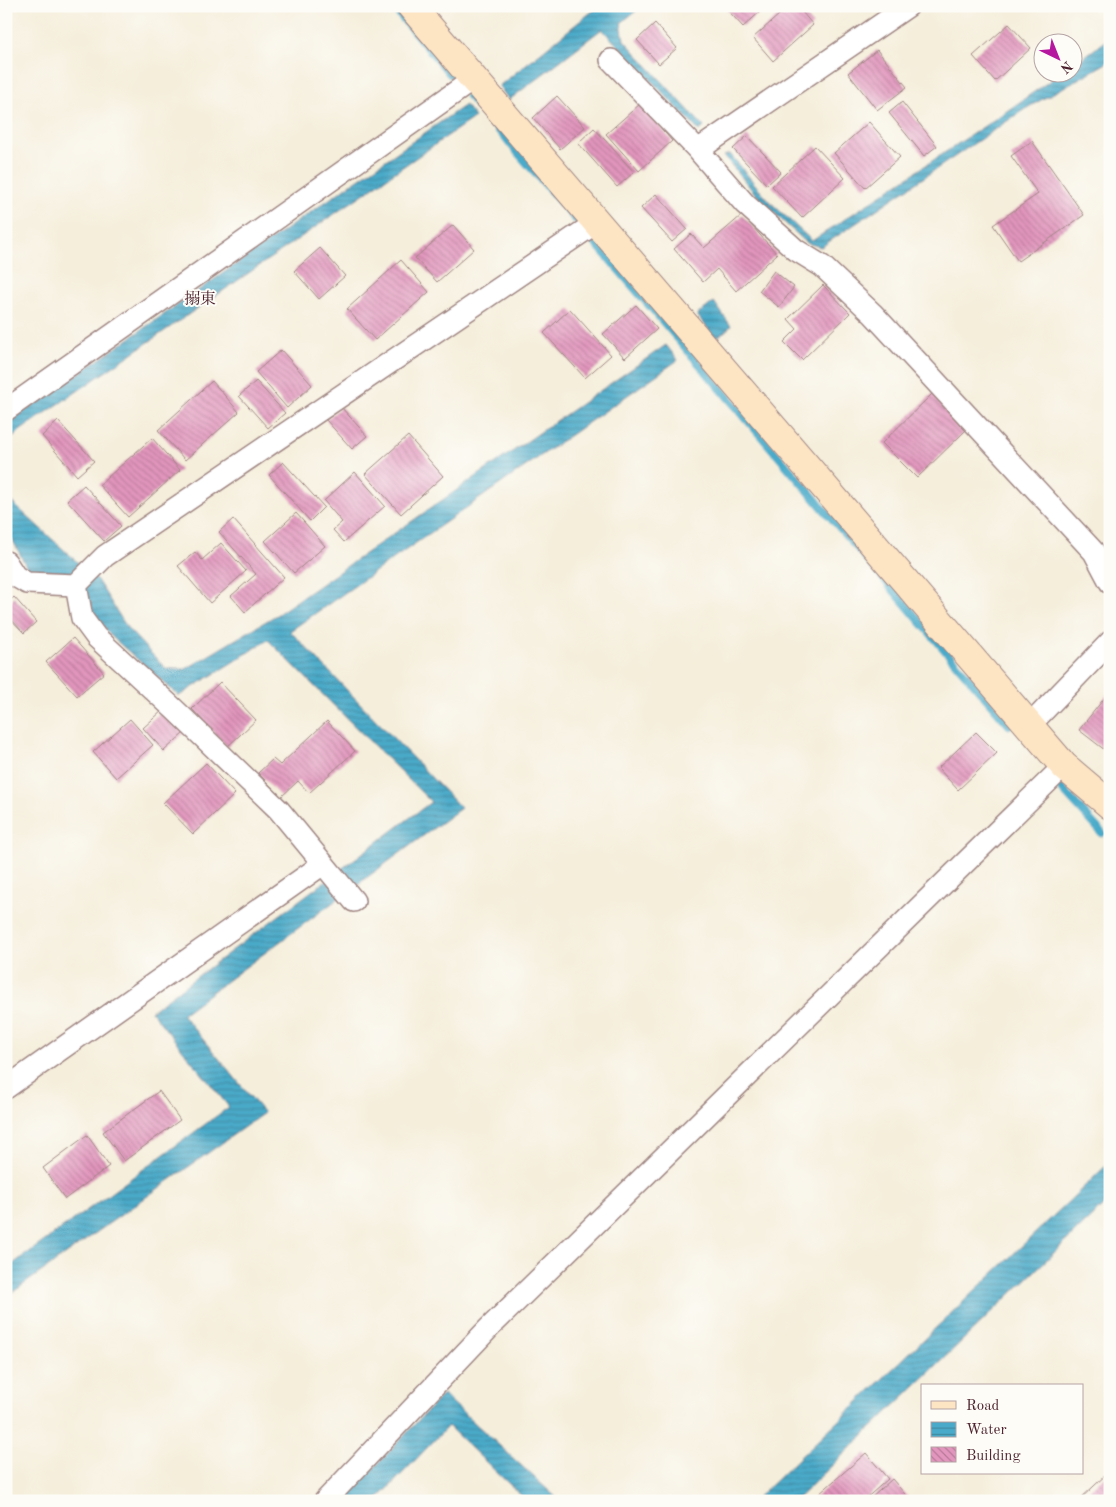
<svg xmlns="http://www.w3.org/2000/svg" width="1116" height="1507" viewBox="0 0 1116 1507" font-family="'Old Standard TT','Noto Serif JP',serif">
  <style>
    .water { fill: url(#water-rules); stroke: #4a647a }
    .lines { fill: none; stroke-linecap: round; stroke-linejoin: round }
    .stream { stroke: #4aaac9; stroke-width: 8 }
    .building { fill: url(#building-back-hatch) }
    .street-casing { stroke: #a08683; stroke-width: 24 }
    .secondary-casing { stroke: #a08683; stroke-width: 30 }
    .street { stroke: #fff; stroke-width: 21 }
    .secondary { stroke: #fde5c4; stroke-width: 28 }
    .labels { text-anchor: middle; dominant-baseline: central; stroke-width: 4; stroke-linejoin: round; paint-order: stroke }
    .neighbourhood-label { font-size: 16px; fill: #4a1f2b; stroke: #fdfcf7 }
  </style>
  <defs>
    <pattern id="water-rules" width="6" height="5" patternUnits="userSpaceOnUse" patternTransform="scale(1.25)"><rect width="6" height="5" fill="#4aaac9"/><path d="M0 2.5h6" fill="none" stroke="#408aa3"/></pattern>
    <pattern id="building-back-hatch" width="6" height="6" patternUnits="userSpaceOnUse" patternTransform="scale(1.25)"><rect width="6" height="6" fill="#e296bd"/><path d="M-1 5l2 2M0 0l6 6M5-1l2 2" fill="none" stroke="#b97a9a"/></pattern>
  </defs>
  <rect width="100%" height="100%" fill="#fdfcf7"/>
  <filter id="ink" filterUnits="userSpaceOnUse"><feTurbulence type="fractalNoise" baseFrequency=".02" numOctaves="2"/><feDisplacementMap in="SourceGraphic" scale="10" xChannelSelector="R" yChannelSelector="G"/><feConvolveMatrix kernelMatrix="1 2 1 2 8 2 1 2 1" color-interpolation-filters="sRGB"/></filter>
  <filter id="wash" filterUnits="userSpaceOnUse"><feTurbulence type="fractalNoise" baseFrequency=".0096" numOctaves="4" result="noise"/><feDisplacementMap in="SourceGraphic" scale="20" xChannelSelector="R" yChannelSelector="G"/><feGaussianBlur stdDeviation="1.12" result="paint"/><feColorMatrix in="noise" values="0 0 0 0 0 0 0 0 0 0 0 0 0 0 0 0 0 1.4 0 .05"/><feComposite in="paint" operator="in"/></filter>
  <g filter="url(#wash)">
    <rect width="100%" height="100%" fill="#f5eedb"/>
    <path class="water" d="M601 6H642L621 23 624 40 704 127 699 131 602 29 509 100 499 86 590 13Z
      M1110 38V61L1025 109 821 247 807 243 762 202 724 156 730 154 768 200 812 241 1004 113 1061 73 1074 72V64Z
      M465 105 475 117 21 430 6 444V424Z
      M714 302 731 326 716 339 697 315Z
      M666 345 678 360 290 631 461 808 182 1014 264 1113 6 1297V1269L229 1107 151 1011 431 802 268 640 179 696 112 637 89 610 84 588 71 573 27 568 6 527V497L97 580 128 629 166 669H186L278 614Z
      M1110 1162V1199L795 1501H754Z
      M443 1394 560 1501H527L448 1426 376 1501H343Z"/>
    <g class="lines">
      <path class="stream" d="M392 6 450 74
        M469 96 575 219
        M592 239 1009 725
        M1061 788 1102 833"/>
    </g>
    <g id="blocks">
      <path class="building" d="M724 6H758L762 10 743 27Z
        M789 6H797L813 25 773 61 753 38Z
        M655 23 677 48 659 64 637 40Z
        M1009 24 1031 48 995 81 973 56Z
        M877 50 907 87 877 110 848 73Z
        M557 96 585 127 560 149 533 118Z
        M902 102 937 146 924 156 889 113Z
        M640 104 672 141 639 171 606 134Z
        M869 122 900 157 865 188 834 153Z
        M594 128 634 172 617 187 578 143Z
        M747 136 781 172 767 185 733 149Z
        M1032 141 1084 215 1018 261 993 225 1038 194 1011 156Z
        M815 146 845 178 802 218 772 186Z
        M656 194 687 229 672 242 641 208Z
        M742 215 777 254 736 291 717 269 703 282 674 249 691 234 704 248Z
        M453 225 474 249 437 282 415 258Z
        M320 248 345 276 319 299 294 271Z
        M401 260 429 292 375 340 347 309Z
        M774 271 794 287 779 307 759 291Z
        M823 285 850 313 802 360 784 342 797 329 788 319Z
        M636 305 657 329 625 358 603 334Z
        M570 309 611 355 585 378 544 333Z
        M281 350 312 385 287 408 256 372Z
        M212 381 239 412 185 460 158 430Z
        M256 381 285 413 268 428 239 396Z
        M933 393 967 429 917 478 882 443Z
        M341 407 367 436 352 449 326 420Z
        M58 421 94 461 77 476 42 436Z
        M408 436 443 476 401 514 365 474Z
        M152 438 180 470 128 517 99 485Z
        M283 462 324 507 310 521 269 475Z
        M355 472 385 506 344 542 333 530 342 522 324 501Z
        M84 485 121 526 104 541 67 500Z
        M296 513 325 546 294 573 265 541Z
        M233 519 284 577 245 612 231 596 256 574 219 532Z
        M221 543 246 571 210 603 178 566 195 552 202 560Z
        M14 597 36 622 24 633 6 614V604Z
        M73 638 104 673 77 696 46 662Z
        M220 682 256 720 227 747 192 709Z
        M1110 691V754L1079 730Z
        M163 710 184 733 164 751 143 728Z
        M130 719 153 745 116 778 93 752Z
        M327 721 355 751 309 793 298 781 281 797 258 773 273 759 280 765Z
        M976 732 997 753 958 790 938 768Z
        M206 763 235 794 193 834 163 803Z
        M159 1091 180 1120 124 1161 103 1132Z
        M87 1135 109 1166 65 1199 43 1168Z
        M866 1453 888 1479 863 1501H811Z
        M1110 1471V1501H1078Z
        M892 1479 911 1501H868Z"/>
    </g>
  </g>
  <g filter="url(#ink)">
    <use href="#blocks" fill-opacity="0" stroke="#a08683" stroke-width="1"/>
    <g class="lines">
      <defs>
        <path id="street" d="M611 60 698 150 745 204 796 250 822 266 873 314 1094 552 1110 582
          M698 150 908 6
          M6 410 474 79
          M6 562 15 576 27 583 76 585 105 556 597 222
          M76 585 82 618 96 637 174 709 279 810 354 901
          M1029 726 1110 642
          M6 1088 323 864
          M325 1501 489 1328 1064 766"/>
        <path id="secondary" d="M411 6 1064 766 1110 805"/>
      </defs>
      <use href="#street" class="street-casing"/>
      <use href="#secondary" class="secondary-casing"/>
      <use href="#street" class="street"/>
      <use href="#secondary" class="secondary"/>
    </g>
  </g>
  <g class="labels">
    <g class="neighbourhood-label">
      <text x="200" y="300">搦東</text>
    </g>
  </g>
  <rect width="1116" height="1507" fill="none" stroke="#fdfcf7" stroke-width="25"/>
  <rect x="921" y="1384" width="162" height="90" fill="#fdfcf7" stroke="#b5a4a5"/>
  <rect x="931" y="1401" width="25" height="8" fill="#fde5c4" stroke="#b5a4a5"/>
  <text x="966" y="1410" font-size="15" fill="#4a1f2b">Road</text>
  <rect x="931" y="1422" width="25" height="15" fill="url(#water-rules)" stroke="#b5a4a5"/>
  <text x="966" y="1434" font-size="15" fill="#4a1f2b">Water</text>
  <rect x="931" y="1447" width="25" height="15" fill="url(#building-back-hatch)" stroke="#b5a4a5"/>
  <text x="966" y="1460" font-size="15" fill="#4a1f2b">Building</text>
  <g transform="translate(1058 58) rotate(137)"><circle r="24" fill="#fdfcf7" stroke="#b5a4a5"/>
  <path d="M0-4L9 19L0 12L-9 19Z" fill="#b5179e"/>
  <text y="-8" font-size="14" font-weight="bold" text-anchor="middle" fill="#4a1f2b">N</text>
  </g>
</svg>
